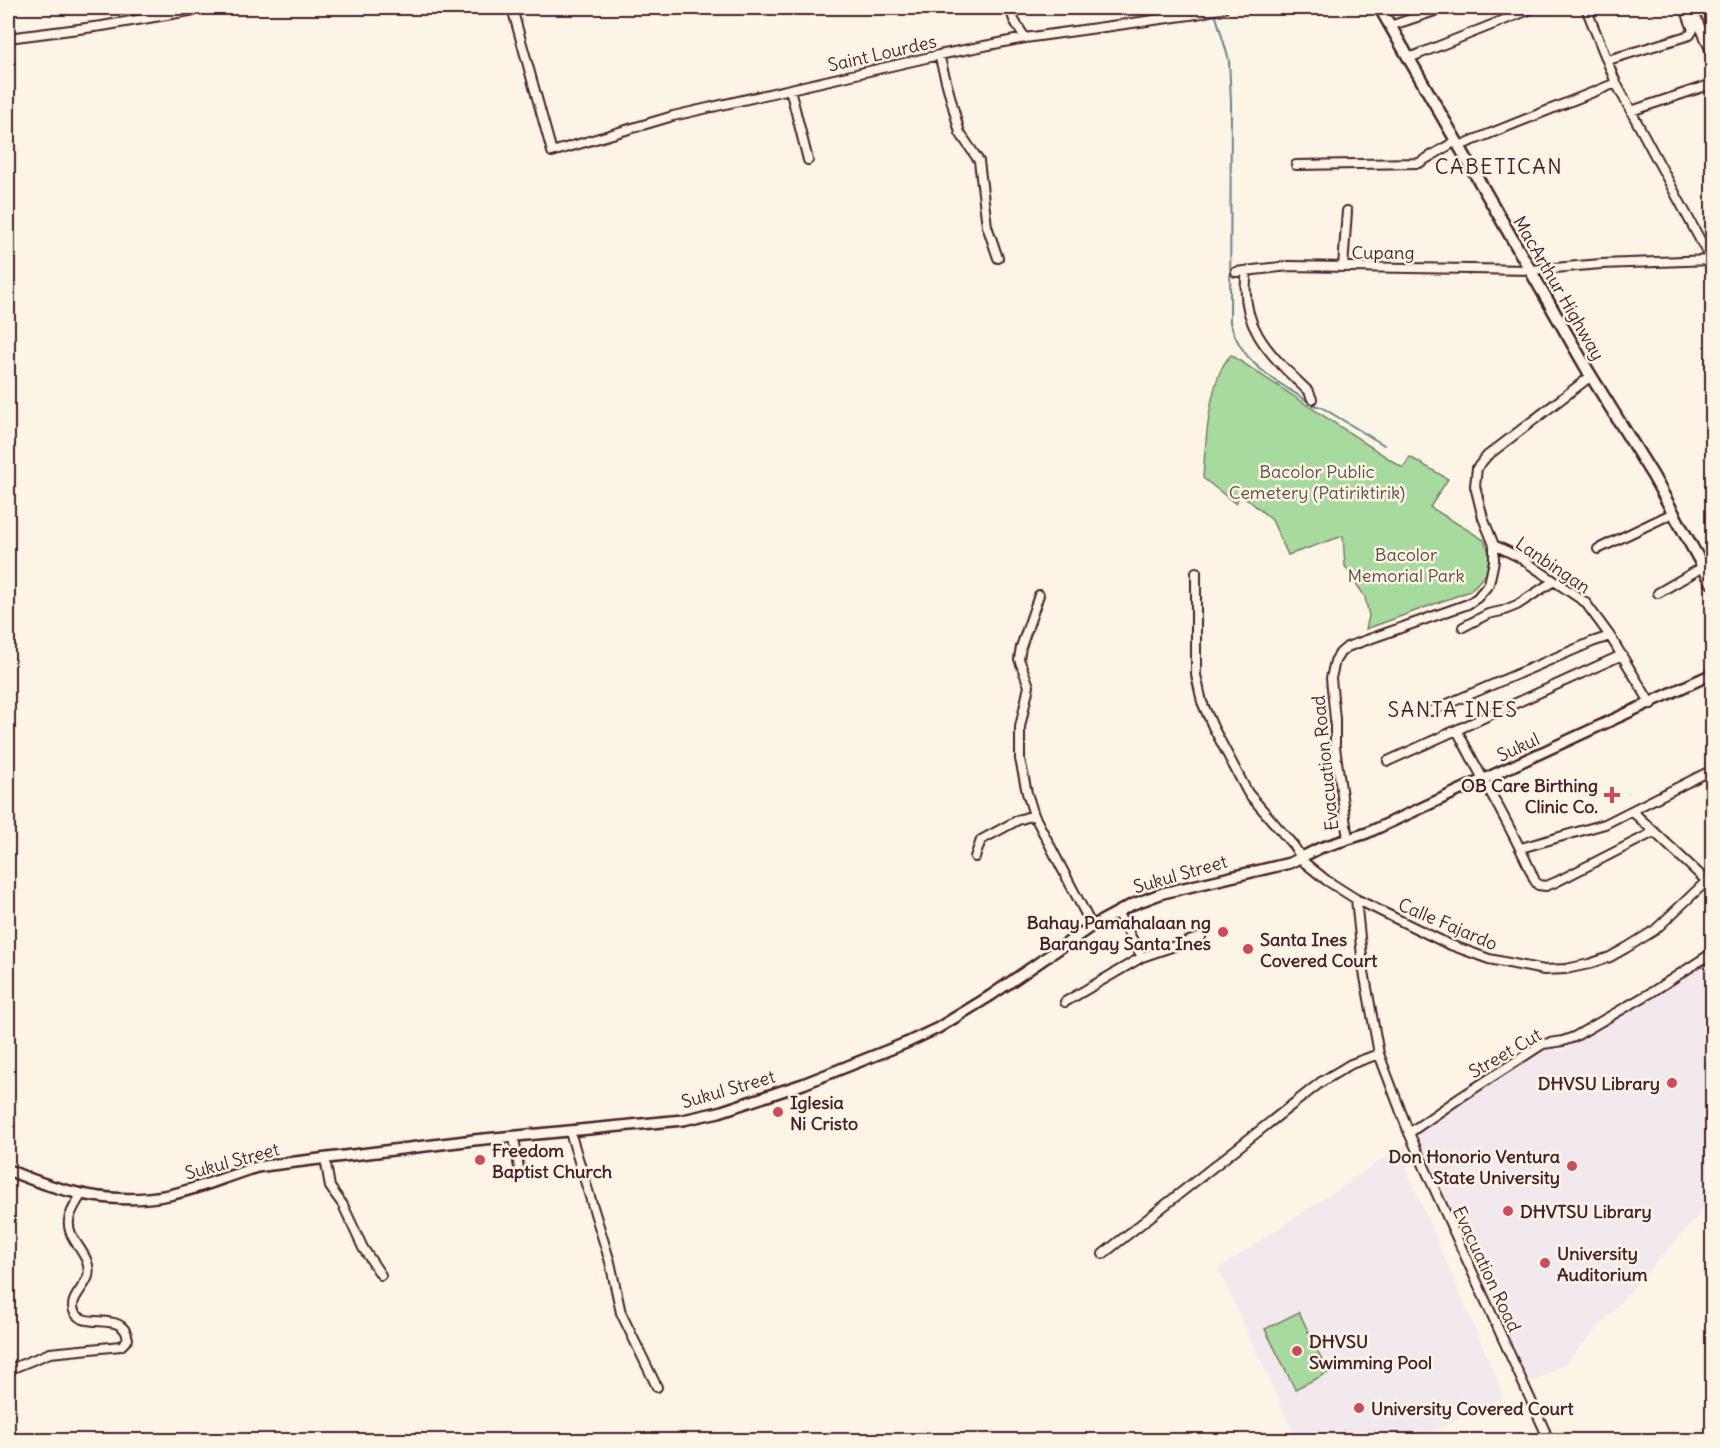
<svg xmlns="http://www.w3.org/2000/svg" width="1720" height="1448" viewBox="0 0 1720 1448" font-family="Delius,sans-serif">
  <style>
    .built { fill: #f1e9ed }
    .green { fill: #a6db9d; stroke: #787d64; stroke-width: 1.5 }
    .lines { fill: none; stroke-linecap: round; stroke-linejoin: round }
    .stream { stroke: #65848e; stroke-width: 2 }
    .minor-casing { stroke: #4a1f2b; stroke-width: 12 }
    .tertiary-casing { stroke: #4a1f2b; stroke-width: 14 }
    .secondary-casing { stroke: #4a1f2b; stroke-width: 15 }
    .minor { stroke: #fcf5e5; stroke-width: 8 }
    .tertiary { stroke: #fcf5e5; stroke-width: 9 }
    .secondary { stroke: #fcf5e5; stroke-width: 10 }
    .poi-dot { fill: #d1495b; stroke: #fcf5e5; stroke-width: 2 }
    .labels { text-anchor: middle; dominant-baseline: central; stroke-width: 5; stroke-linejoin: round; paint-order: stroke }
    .street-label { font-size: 18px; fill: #4a1f2b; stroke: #fcf5e5 }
    .park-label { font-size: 18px; fill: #614e48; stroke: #fcf5e5 }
    .poi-label { font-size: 18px; font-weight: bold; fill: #4a1f2b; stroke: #fcf5e5; text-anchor: start }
    .quarter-label { font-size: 21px; letter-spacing: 1.5px; fill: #4a1f2b; stroke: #fcf5e5 }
  </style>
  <rect width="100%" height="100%" fill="#fcf5e5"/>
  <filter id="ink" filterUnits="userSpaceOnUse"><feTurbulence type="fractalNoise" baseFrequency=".0167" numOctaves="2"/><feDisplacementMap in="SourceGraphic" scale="12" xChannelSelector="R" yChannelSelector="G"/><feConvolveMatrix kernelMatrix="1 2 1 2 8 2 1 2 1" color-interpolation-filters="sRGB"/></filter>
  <g filter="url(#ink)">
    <path class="built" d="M1712 957V1200L1567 1362 1530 1383 1416 1133 1495 1077 1538 1050 1554 1046 1559 1052Z
      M1407 1143V1171L1504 1396 1415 1440H1297L1218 1269Z"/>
    <path class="green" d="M1231 355 1403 468 1410 457 1448 479 1430 507 1484 540 1489 552 1488 572 1470 591 1366 629 1369 616 1365 597 1345 566 1343 536 1288 555 1272 520 1240 493 1236 504 1203 478C1205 449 1209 375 1231 355Z
      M1299 1312 1328 1373 1295 1389 1265 1329Z"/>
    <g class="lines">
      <path class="stream" d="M1215 13 1229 60 1231 102 1230 323C1243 367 1278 381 1313 405L1321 407 1384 445"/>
      <defs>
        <path id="minor" d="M512 8 552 152 673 116 939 55 1025 38 1197 14 1224 8
          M1010 8 1014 20 1025 38
          M1586 8 1616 83 1712 262
          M1692 8 1712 54
          M1390 26 1444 8
          M8 38 102 26 207 8
          M939 55 960 133 979 161 987 226 998 258
          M1409 58 1534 8
          M1608 60 1690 35 1693 30 1685 8
          M790 89 808 160
          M1631 111 1712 84
          M1459 146 1616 83
          M1296 165 1419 163 1456 141
          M1343 267 1347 211
          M1247 271C1238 328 1272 356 1309 392L1312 399
          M1236 272 1289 266 1531 270 1601 264 1712 260
          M1712 429V435
          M1494 545 1519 557 1585 602 1610 636 1651 704
          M1598 549 1673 513
          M1196 572V675L1202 702 1213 727 1248 793 1293 845 1305 863 1326 880 1356 899 1448 944 1489 959 1544 970 1566 969 1589 964 1610 957 1626 948 1655 930 1712 876
          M1658 593 1703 567
          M1039 595 1021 647 1019 659 1029 686 1020 727V759L1027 793 1034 815 1092 926
          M1463 627 1488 614 1502 611 1517 605 1554 581
          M1431 711 1592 642 1610 636
          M1457 730C1482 780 1513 828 1535 881L1538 885 1546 886 1556 882 1654 832
          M1388 761 1622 655
          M1632 811 1712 886
          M1348 839 1335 747V719L1331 678 1335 661 1340 653 1347 647 1468 604 1477 598 1489 584 1494 561V545L1483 518 1475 486 1477 468 1487 456 1591 376
          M1521 848 1605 824 1712 770
          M975 857 981 840 1018 820 1034 815
          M1356 899 1363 966 1379 1054 1409 1133 1549 1440
          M1117 912 1142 957
          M1065 1002 1142 957 1201 937
          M570 1132 610 1262 621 1313 657 1387
          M1409 1133 1461 1097 1543 1044 1563 1041 1574 1037 1652 992 1712 953
          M514 1138 519 1168
          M325 1158 330 1187 343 1205 363 1248 381 1275
          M1103 1254 1321 1082 1351 1064 1379 1054
          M8 1370 50 1353 121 1346 128 1339C124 1310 86 1330 75 1313 67 1300 85 1288 88 1276 93 1254 66 1241 69 1220 70 1212 77 1202 81 1195"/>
        <path id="tertiary" d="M8 1170C60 1192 112 1206 169 1195 198 1189 228 1176 257 1167L271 1165 474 1140 683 1120 719 1112 803 1084 906 1043 938 1028 990 996 1092 926 1131 905 1163 893 1290 863 1320 848 1367 833 1712 674"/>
        <path id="secondary" d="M1380 8 1588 371 1653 476 1712 583"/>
      </defs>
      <use href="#minor" class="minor-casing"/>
      <use href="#tertiary" class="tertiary-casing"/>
      <use href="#secondary" class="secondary-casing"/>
      <use href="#minor" class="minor"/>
      <use href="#tertiary" class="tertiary"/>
      <use href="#secondary" class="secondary"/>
    </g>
  </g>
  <g class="poi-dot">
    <path d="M1609 786h6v6h6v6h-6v6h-6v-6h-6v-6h6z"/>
    <circle cx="1223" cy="932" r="6"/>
    <circle cx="1248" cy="949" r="6"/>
    <circle cx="1672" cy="1083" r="6"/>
    <circle cx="778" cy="1112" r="6"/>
    <circle cx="480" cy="1160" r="6"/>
    <circle cx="1572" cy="1166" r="6"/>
    <circle cx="1508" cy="1211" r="6"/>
    <circle cx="1545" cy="1263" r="6"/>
    <circle cx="1297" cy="1351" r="6"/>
    <circle cx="1359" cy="1408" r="6"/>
  </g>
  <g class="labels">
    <g class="street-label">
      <text transform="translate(882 53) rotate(-13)">Saint Lourdes</text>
      <text x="1383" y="252">Cupang</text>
      <text transform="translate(1559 288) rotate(60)">MacArthur Highway</text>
      <text transform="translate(1553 565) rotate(34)">Lanbingan</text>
      <text transform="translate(1518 747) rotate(-25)">Sukul</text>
      <text transform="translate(1325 763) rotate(-96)">Evacuation Road</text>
      <text transform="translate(1180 874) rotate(-16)">Sukul Street</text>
      <text transform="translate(1448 924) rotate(23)">Calle Fajardo</text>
      <text transform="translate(1505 1053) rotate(-30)">Street Cut</text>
      <text transform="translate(728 1089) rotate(-16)">Sukul Street</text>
      <text transform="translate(232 1161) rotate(-15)">Sukul Street</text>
      <text transform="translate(1487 1269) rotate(65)">Evacuation Road</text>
    </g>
    <g class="park-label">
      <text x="1317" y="471">Bacolor Public<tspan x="1317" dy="21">Cemetery (Patiriktirik)</tspan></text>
      <text x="1406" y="554">Bacolor<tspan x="1406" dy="21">Memorial Park</tspan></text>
    </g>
    <g class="poi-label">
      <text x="1598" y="785" text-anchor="end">OB Care Birthing<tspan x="1598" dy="21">Clinic Co.</tspan></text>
      <text x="1211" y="922" text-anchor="end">Bahay Pamahalaan ng<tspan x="1211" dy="21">Barangay Santa Ines</tspan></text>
      <text x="1260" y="939">Santa Ines<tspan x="1260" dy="21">Covered Court</tspan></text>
      <text x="1660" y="1083" text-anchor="end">DHVSU Library</text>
      <text x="790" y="1102">Iglesia<tspan x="790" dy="21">Ni Cristo</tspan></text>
      <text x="492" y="1150">Freedom<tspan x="492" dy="21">Baptist Church</tspan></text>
      <text x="1560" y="1156" text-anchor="end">Don Honorio Ventura<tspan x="1560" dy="21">State University</tspan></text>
      <text x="1520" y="1211">DHVTSU Library</text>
      <text x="1557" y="1253">University<tspan x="1557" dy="21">Auditorium</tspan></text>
      <text x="1309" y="1341">DHVSU<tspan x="1309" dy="21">Swimming Pool</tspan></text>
      <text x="1371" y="1408">University Covered Court</text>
    </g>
    <g class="quarter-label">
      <text x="1499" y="166">CABETICAN</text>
      <text x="1453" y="709">SANTA INES</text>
    </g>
  </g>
  <rect width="1720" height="1448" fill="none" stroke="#fcf5e5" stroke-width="30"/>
  <rect x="15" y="15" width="1690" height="1418" fill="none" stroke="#4a1f2b" stroke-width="2" filter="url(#ink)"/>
</svg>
